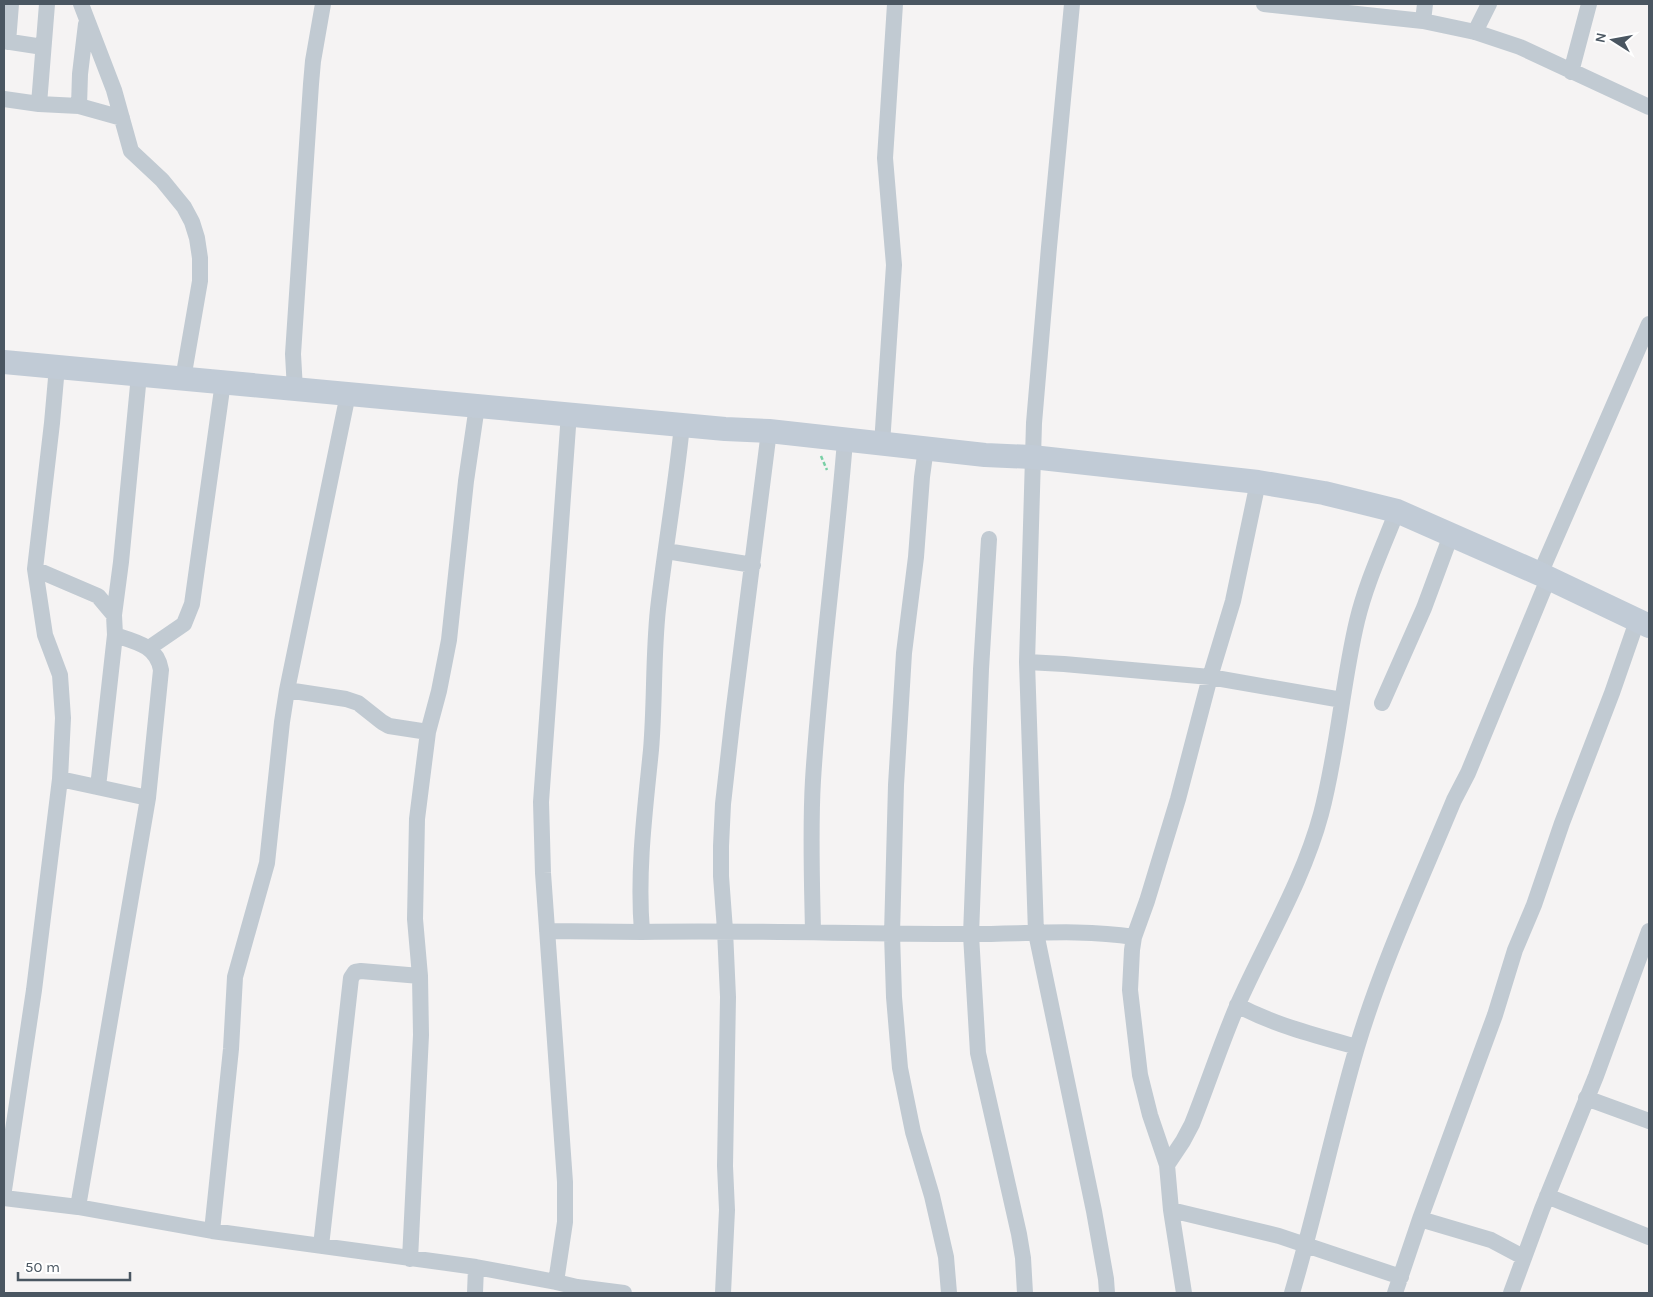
<svg xmlns="http://www.w3.org/2000/svg" width="1653" height="1297" viewBox="0 0 1653 1297" font-family="Karla,sans-serif">
  <style>
    .lines { fill: none; stroke-linecap: round; stroke-linejoin: round }
    .path { stroke: #7ad0a6; stroke-width: 2.5; stroke-dasharray: 4 2.5; stroke-linecap: butt }
    .street { stroke: #c1cad2; stroke-width: 16 }
    .secondary { stroke: #c1cbd6; stroke-width: 24 }
  </style>
  <rect width="100%" height="100%" fill="#f5f3f3"/>
  <g class="lines">
    <path class="path" d="M821 456 827 470"/>
    <path class="street" d="M81 4 114 90 131 151 162 180 184 207 192 222 197 238 200 258V281L183 379
      M1072 4 1049 247 1034 423 1027 662 1036 933 1094 1211 1106 1279 1107 1293
      M1264 4 1423 21 1475 32 1520 47 1649 107
      M1423 21 1425 4
      M1475 32 1489 4
      M4 41 43 47
      M8 42 11 4
      M1571 72 1589 4
      M4 99 39 104 79 106 122 118
      M39 104 47 4
      M79 106 80 74 86 24
      M295 390 293 354 311 84 313 61 323 4
      M882 444 894 265 885 158 895 4
      M926 448 922 477 916 557 904 653 896 785 892 934 894 997 900 1068 913 1132 932 1196 946 1257 949 1293
      M989 539 981 669 971 935 978 1053 1019 1234 1023 1258 1025 1293
      M666 551 753 565
      M35 569 98 596 114 615 121 562 139 375
      M1540 574 1649 324
      M149 648 184 624 192 604 223 382
      M1027 662 1064 664 1210 677 1342 700
      M287 690 346 699 358 703 382 722 389 726 428 732
      M1382 703 1424 608 1451 535
      M60 779 148 798
      M98 787 115 635
      M547 931 642 932C637 871 645 810 651 750 655 703 653 656 658 609 665 548 676 486 682 425
      M642 932C748 930 854 934 960 934 1018 935 1076 928 1134 937
      M813 932C812 881 810 830 813 780 820 667 836 554 845 441
      M1237 1005C1274 1025 1317 1036 1357 1047
      M1586 1098 1649 1121
      M1167 1165 1183 1141 1192 1124C1208 1084 1221 1043 1238 1004 1266 941 1303 881 1321 814 1338 750 1342 684 1357 621 1366 583 1383 547 1397 511
      M4 1190 34 990 60 779 63 718 60 675 45 635 35 569 52 423 57 367
      M1547 1196 1649 1237
      M4 1198 78 1207 212 1231 476 1267 556 1282 577 1287 624 1293
      M78 1207 148 798 161 670C157 646 137 642 115 635L114 615
      M1171 1210 1279 1236 1401 1277
      M1420 1219 1491 1240 1523 1257
      M212 1231 231 1049 235 977 267 863 282 722 287 690 348 394
      M321 1246 351 978 355 972 361 971 420 976
      M410 1259 421 1035 420 976 415 919 417 819 428 732 439 691 449 640 466 481 477 406
      M556 1282 565 1222V1182L543 873 541 802 569 413
      M475 1293 476 1267
      M723 1293 727 1210 725 1166 728 997 725 930 721 876V846L723 804 733 715 769 431
      M1184 1293 1171 1210 1167 1165 1150 1115 1140 1075 1130 990 1132 950 1134 937 1147 901 1178 799 1210 677 1233 601 1258 482
      M1292 1293C1316 1212 1333 1129 1357 1047 1382 963 1420 882 1454 800L1468 773 1548 579
      M1395 1293 1420 1219 1495 1015 1515 950 1534 905 1562 823 1612 693 1637 621
      M1511 1293 1542 1209 1596 1076 1649 931"/>
    <path class="secondary" d="M4 362 725 429 769 431 985 455 1032 457 1258 482 1324 493 1397 511 1540 574 1649 626"/>
  </g>
  <rect width="1653" height="1297" fill="none" stroke="#4a5661" stroke-width="10"/>
  <g transform="translate(1613 40) rotate(281)" stroke="#ffffff" stroke-width="4" paint-order="stroke">
  <path d="M0-4L9 19L0 12L-9 19Z" fill="#4a5661"/>
  <text y="-8" font-size="14" font-weight="bold" text-anchor="middle" fill="#4a5661">N</text>
  </g>
  <path d="M18 1272v8h112v-8" fill="none" stroke="#4a5661" stroke-width="2.5"/>
  <text x="25" y="1272" font-size="15" fill="#4a5661" stroke="#ffffff" stroke-width="4" paint-order="stroke">50 m</text>
</svg>
